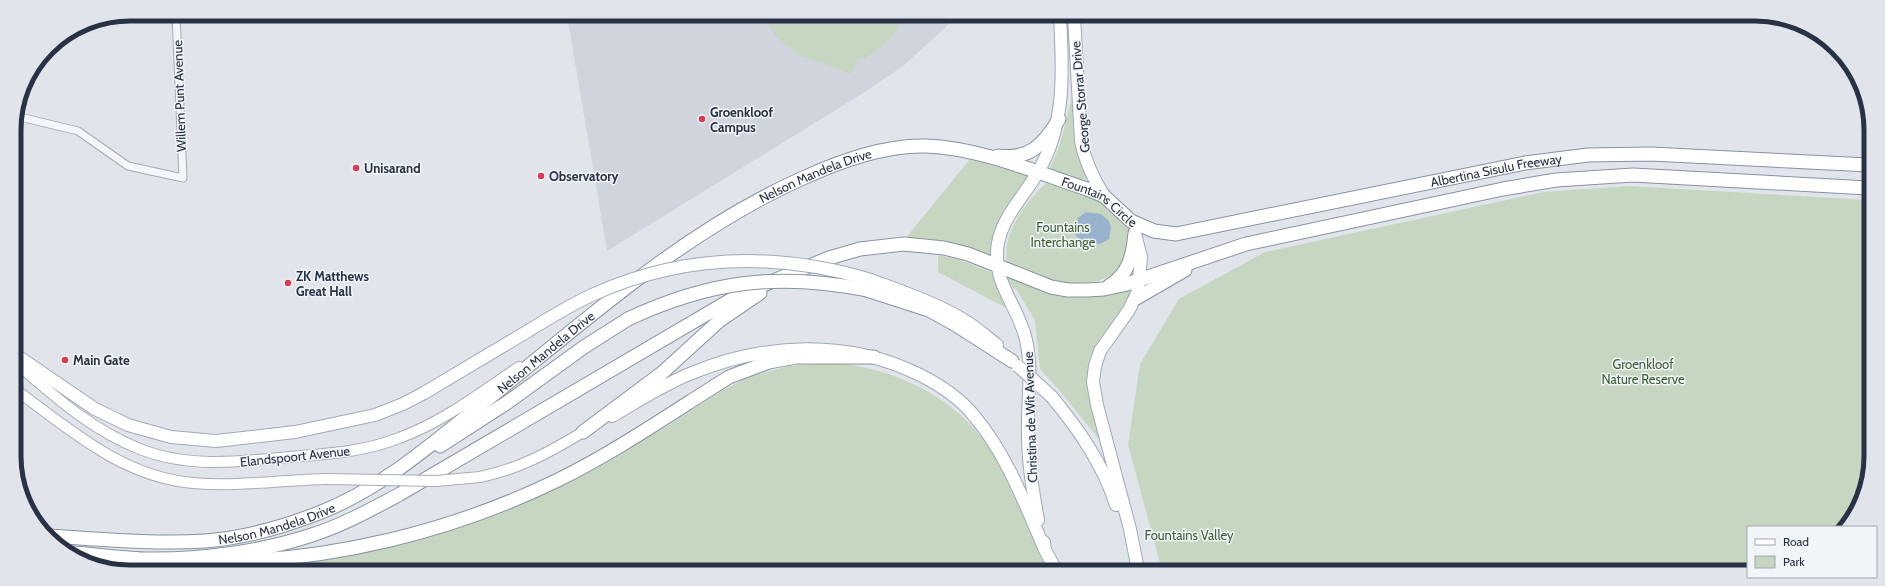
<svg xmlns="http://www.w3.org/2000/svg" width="1885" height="586" viewBox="0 0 1885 586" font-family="Cabin,sans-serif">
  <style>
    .built { fill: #cfd4dd }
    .green { fill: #c7d6c1 }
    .water { fill: #99b3ce }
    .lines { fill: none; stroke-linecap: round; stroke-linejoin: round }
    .street-casing { stroke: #a6acb6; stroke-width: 9 }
    .secondary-casing { stroke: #a6acb6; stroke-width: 12 }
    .primary-casing { stroke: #9fa9b8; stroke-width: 14 }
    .highway-casing { stroke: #8792a3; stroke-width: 15 }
    .street { stroke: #f4f6f9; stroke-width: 7 }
    .secondary { stroke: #fff; stroke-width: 10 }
    .primary { stroke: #fff; stroke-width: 12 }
    .highway { stroke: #fff; stroke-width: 13 }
    .secondary-bridge-casing { stroke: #a6acb6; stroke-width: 12; stroke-linecap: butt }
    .primary-bridge-casing { stroke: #9fa9b8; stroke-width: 14; stroke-linecap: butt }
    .highway-bridge-casing { stroke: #8792a3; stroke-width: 15; stroke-linecap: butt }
    .secondary-bridge { stroke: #fff; stroke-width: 10 }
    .primary-bridge { stroke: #fff; stroke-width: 12 }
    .highway-bridge { stroke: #fff; stroke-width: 13 }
    .poi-dot { fill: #da3c54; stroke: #f1f4f8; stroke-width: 1.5 }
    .labels { text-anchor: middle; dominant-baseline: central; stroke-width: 3; stroke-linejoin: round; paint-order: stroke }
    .street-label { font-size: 13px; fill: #283244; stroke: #f1f4f8 }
    .poi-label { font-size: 13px; font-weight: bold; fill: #283244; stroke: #f1f4f8; text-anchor: start }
    .park-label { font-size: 13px; fill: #3c6134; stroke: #f1f4f8 }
    .rim { fill: none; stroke: #283244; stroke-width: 5 }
  </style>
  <rect width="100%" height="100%" fill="#e1e5eb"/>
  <path class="built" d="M567 15 954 16 945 28 903 66 865 92 607 251Z"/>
  <path class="green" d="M765 16H904C895 35 879 55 857 60L852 74 826 65 827 63C800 60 774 42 765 16Z
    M1073 94 1076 143 1080 162 1091 180 1077 179 1049 170C1063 143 1065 122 1073 94Z
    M970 159 1033 177 995 258 905 239Z
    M1046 183C1071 188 1098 193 1118 211 1124 216 1128 227 1132 234 1131 242 1131 252 1128 259 1126 265 1119 271 1113 274 1079 294 1039 278 1007 263 1002 233 1025 203 1046 183Z
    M1629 186 1868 200 1867 486 1851 521 1845 527H1748V572L1162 570 1128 445 1140 364 1179 299 1265 252 1544 192Z
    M938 255 957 259 996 274 1012 311 938 272Z
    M1010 277C1056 299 1089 302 1138 286L1097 349 1102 436 1098 438 1059 390 1040 369 1035 320 1016 289 1013 288 1008 279Z
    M831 363C897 367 963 400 997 460 1017 495 1030 534 1047 570L268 568 349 556 434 534 596 466 666 427 721 391 747 378 788 366Z"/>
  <path class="water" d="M1086 212 1101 214 1109 221 1111 227 1109 239 1100 244 1081 242 1074 233 1078 218Z"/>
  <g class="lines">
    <defs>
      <path id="street" d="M16 116 78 131 128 166 183 178 176 14"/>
      <path id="secondary" d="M16 363C54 396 93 431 140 449 187 468 239 462 289 457 326 454 364 452 399 438 443 422 480 393 519 367
        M16 390C70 430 123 477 193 483 238 487 282 480 327 479
        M480 477C519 469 550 452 583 432"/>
      <path id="primary" d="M1074 16 1081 141C1085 162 1093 178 1104 196
        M1135 234 1141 257 1138 291 1129 310 1100 351 1095 366 1093 382 1097 405 1130 529 1138 570
        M871 280C903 292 942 305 970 324 979 330 988 338 997 345
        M16 355 95 409 128 425 171 437 216 441 295 432 375 415 403 404 424 393 528 331
        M1052 397C1079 430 1103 464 1116 505
        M612 416C638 401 664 384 692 373 765 343 848 339 920 375 940 385 961 399 975 417 1007 455 1025 504 1045 550
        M1038 520C1033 492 1028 463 1028 434 1027 403 1033 370 1026 340 1018 304 991 283 998 243 1003 216 1025 195 1038 172 1066 124 1063 70 1060 16
        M1044 542 1045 550 1056 570"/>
      <g id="highway">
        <path d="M998 156C1030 160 1044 144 1059 119"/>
        <path d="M1109 286C1129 274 1133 255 1135 233"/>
        <path d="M867 290 929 310 956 325 1012 361"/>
        <path d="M1135 299 1185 270"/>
        <path d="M583 432 662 373 719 321 760 293"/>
        <path d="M440 446 508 402 584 347 628 319"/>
        <path id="s1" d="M48 536C100 539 153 544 205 541 243 538 283 527 319 513 383 488 434 442 488 399 587 319 686 230 803 178 841 161 884 145 926 146 981 148 1038 173 1090 190L1104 196 1131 221 1154 231 1176 234 1525 163 1588 155 1651 154 1869 165"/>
        <path d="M75 553C98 555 122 558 145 559 200 560 260 552 312 535 343 525 372 509 400 494L739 295 829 258 860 249 904 244 944 248 968 254 1051 287 1068 290H1087L1104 289 1127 284 1246 244 1503 189 1556 180 1633 175 1868 188"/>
        <path d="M212 562C331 561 451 532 558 480 617 451 673 412 729 377L769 362 796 357H874"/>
      </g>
    </defs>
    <use href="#street" class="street-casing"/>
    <use href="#secondary" class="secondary-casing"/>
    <use href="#primary" class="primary-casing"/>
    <use href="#highway" class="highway-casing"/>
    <use href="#street" class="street"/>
    <use href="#secondary" class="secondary"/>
    <use href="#primary" class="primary"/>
    <use href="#highway" class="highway"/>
    <defs>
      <path id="secondary-bridge" d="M327 479 436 481 480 477"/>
      <path id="primary-bridge" d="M528 331C549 318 570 305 592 295 682 254 777 252 871 280
        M1018 366 1052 397"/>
      <path id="highway-bridge" d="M628 319C709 281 779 272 867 290"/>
    </defs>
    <use href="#secondary-bridge" class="secondary-bridge-casing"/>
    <use href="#primary-bridge" class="primary-bridge-casing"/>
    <use href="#highway-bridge" class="highway-bridge-casing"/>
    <use href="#secondary-bridge" class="secondary-bridge"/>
    <use href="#primary-bridge" class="primary-bridge"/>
    <use href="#highway-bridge" class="highway-bridge"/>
  </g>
  <g class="poi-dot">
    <circle cx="702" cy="119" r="4"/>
    <circle cx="356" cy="168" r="4"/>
    <circle cx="541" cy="176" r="4"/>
    <circle cx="288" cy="283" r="4"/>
    <circle cx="65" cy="360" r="4"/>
  </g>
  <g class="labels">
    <g class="street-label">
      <text transform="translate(179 96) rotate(-92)">Willem Punt Avenue</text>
      <text transform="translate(1080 97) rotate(-95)">George Storrar Drive</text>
      <text stroke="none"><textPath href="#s1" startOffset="1590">Albertina Sisulu Freeway</textPath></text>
      <text stroke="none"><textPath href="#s1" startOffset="878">Nelson Mandela Drive</textPath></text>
      <text stroke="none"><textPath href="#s1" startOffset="1178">Fountains Circle</textPath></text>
      <text stroke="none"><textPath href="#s1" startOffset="554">Nelson Mandela Drive</textPath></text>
      <text transform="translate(1030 417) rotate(-92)">Christina de Wit Avenue</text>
      <text transform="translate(295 456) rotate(-6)">Elandspoort Avenue</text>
      <text stroke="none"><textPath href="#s1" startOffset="231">Nelson Mandela Drive</textPath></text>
    </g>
    <g class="poi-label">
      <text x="710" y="112">Groenkloof<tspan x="710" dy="15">Campus</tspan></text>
      <text x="364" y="168">Unisarand</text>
      <text x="549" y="176">Observatory</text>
      <text x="296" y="276">ZK Matthews<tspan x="296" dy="15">Great Hall</tspan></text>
      <text x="73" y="360">Main Gate</text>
    </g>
    <g class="park-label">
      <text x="1063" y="227">Fountains<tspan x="1063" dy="15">Interchange</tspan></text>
      <text x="1643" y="364">Groenkloof<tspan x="1643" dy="15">Nature Reserve</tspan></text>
      <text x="1189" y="535">Fountains Valley</text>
    </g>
  </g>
  <path d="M0 0H1885V586H0ZM130 21H1755A109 109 0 0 1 1864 130V456A109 109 0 0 1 1755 565H130A109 109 0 0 1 21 456V130A109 109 0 0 1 130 21Z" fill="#e1e4ea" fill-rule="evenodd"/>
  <path class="rim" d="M130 21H1755A109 109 0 0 1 1864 130V456A109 109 0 0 1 1755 565H130A109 109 0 0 1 21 456V130A109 109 0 0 1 130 21Z"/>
  <rect x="1747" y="526" width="130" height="52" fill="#f1f4f8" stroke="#a1a6b0"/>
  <rect x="1755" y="539" width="20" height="6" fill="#ffffff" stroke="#a1a6b0"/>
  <text x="1783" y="546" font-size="12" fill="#283244">Road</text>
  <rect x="1755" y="556" width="20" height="12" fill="#c7d6c1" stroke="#a1a6b0"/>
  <text x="1783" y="566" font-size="12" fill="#283244">Park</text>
</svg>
